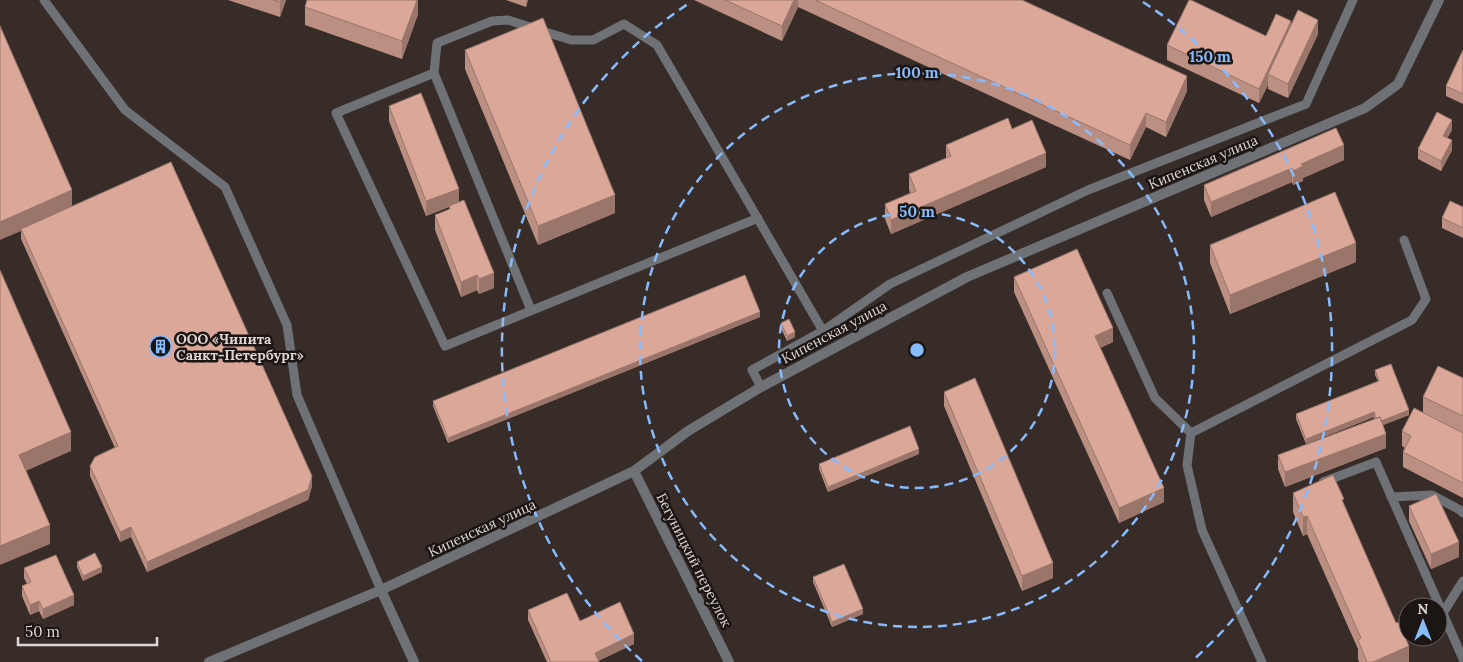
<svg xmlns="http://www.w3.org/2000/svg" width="1463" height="662" viewBox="0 0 1463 662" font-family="Lora,serif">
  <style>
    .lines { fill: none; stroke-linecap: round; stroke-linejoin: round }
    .lane { stroke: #6e7276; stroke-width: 9 }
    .street { stroke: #6e7276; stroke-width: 10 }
    .wall { fill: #bb9083 }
    .shaded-wall { fill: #99756a }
    .building { fill: #daa798; stroke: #99756a }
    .ring { fill: none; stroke: #88bbfc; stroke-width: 2.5; stroke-dasharray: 9 6 }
    .labels { text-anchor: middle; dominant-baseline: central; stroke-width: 5; stroke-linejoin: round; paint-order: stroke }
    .street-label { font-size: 14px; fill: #dfd7d5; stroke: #1b1614 }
    .poi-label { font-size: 14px; font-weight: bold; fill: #dfd7d5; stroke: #1b1614; text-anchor: start }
    .centre { fill: #88bbfc; stroke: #1b1614; stroke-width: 2.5 }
    .ring-label { font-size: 15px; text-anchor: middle; font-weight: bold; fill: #88bbfc; stroke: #1b1614; stroke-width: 5; stroke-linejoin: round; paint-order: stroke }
  </style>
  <rect width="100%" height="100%" fill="#382c29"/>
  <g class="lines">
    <path class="lane" d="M44 0 125 110 225 187 287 325 297 395 381 590
      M434 73 531 310
      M758 218 445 346 336 113 434 73 437 43 492 21 508 20 571 40H593L624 24 657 45 823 331
      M1107 293 1155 398 1191 433
      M761 387 752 370 823 331 890 284 1088 190 1306 104 1353 0
      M1323 482 1376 462 1463 659
      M1391 497 1432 495 1460 510 1463 513
      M1443 613 1463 581
      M1262 662 1202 530 1187 465 1191 433 1412 320 1426 299 1404 240"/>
    <path class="street" d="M634 471 729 662
      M381 590 414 662
      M209 662 381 590 634 471 688 431 761 387 967 277 1365 108 1398 84 1439 0"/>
  </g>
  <path class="wall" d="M228 0H286L280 17Z
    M418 0V14L402 59 305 25V7Z
    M506 0H528L526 7Z
    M694 0H1022L1187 91 1166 137 1146 127 1130 160 798 7 782 41Z
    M1291 25 1318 34 1288 98 1268 89V85L1259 103 1167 60V45L1266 36Z
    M0 26 72 206 312 486 308 500 147 572 131 537 120 542 90 476V466L115 448 21 239V231Z
    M465 50 615 213 538 245 465 69Z
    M1463 50V104L1446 96V86Z
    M389 106 459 202 494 288 479 294 477 290 461 297 435 230V215L449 210V207L426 216 389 121Z
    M1336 128 1344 160 1303 178V181L1293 185 1292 182 1211 217 1204 200V185Z
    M1012 129 1046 167 891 234 885 219V204L910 193 909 189V174L946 158V145Z
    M1452 130 1447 138 1452 150 1441 171 1418 159V149Z
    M1463 207V238L1442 228V218Z
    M1210 245 1356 262 1230 314 1210 263Z
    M1014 277 1113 342 1100 348 1164 502 1119 523 1014 292Z
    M760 317 448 443 433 406V401Z
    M781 323 795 337 787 341 781 328Z
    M1375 370 1409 415 1383 425 1386 448 1285 487 1278 469V455L1374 419V417L1306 444 1296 419V414L1378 381 1375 375Z
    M1463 378V498L1403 467V452L1405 448 1402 446V431L1423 412V397Z
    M944 392 1053 578 1022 591 944 406Z
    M919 454 828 492 819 469V464Z
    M1293 493 1344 505 1409 662H1359L1358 659V649L1307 534 1303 536 1293 512Z
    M1409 506 1459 557 1431 569 1409 521Z
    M77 562 102 572 83 581 77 567Z
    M24 568 74 605 43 619 39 611 30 615 22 596V586L27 584 24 578Z
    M813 577 863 614 832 627 813 582Z
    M528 610 580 621 634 644 598 661 599 662H547L528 620Z"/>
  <path class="shaded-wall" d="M281 0H286L280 17V2Z
    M417 0H418V14L402 59V41Z
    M526 0H528L526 7Z
    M794 0H798V7L782 41V26Z
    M1318 20V34L1288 98V84Z
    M1291 21V35L1268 74V85L1259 103V89Z
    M1187 76V91L1166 137V122Z
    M1146 113V127L1130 160V145Z
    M1452 120V130L1443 146V136Z
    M1452 140V150L1441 171V161Z
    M1344 145V160L1303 178V181L1293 185V171L1301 164Z
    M1046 153V167L891 234V220Z
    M1292 168V182L1211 217V202Z
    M459 189V203L426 216V201Z
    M72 190V209L21 229V231L0 240V222Z
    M615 195V213L538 245V226Z
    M1356 243V262L1230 314V295Z
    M494 273V288L479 294V279Z
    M477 275V290L461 297V282Z
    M760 312V317L448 443V438Z
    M1113 328V342L1095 350V336Z
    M795 332V337L787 341V336Z
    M1409 410V415L1378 427V422Z
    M1374 412V417L1306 444V439Z
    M71 432V451L19 474V455Z
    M1386 434V448L1285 487V472Z
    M919 449V454L828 492V487Z
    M312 476V486L308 500 147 572V562Z
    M1164 488V502L1119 523V508Z
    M1307 516V534L1303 536V517Z
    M50 525V544L0 565V546Z
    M131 527V537L120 542V532Z
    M1459 542V557L1431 569V554Z
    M1053 563V578L1022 591V576Z
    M102 567V572L83 581V576Z
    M74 595V605L43 619V609Z
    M39 601V611L30 615V605Z
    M863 609V614L832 627V622Z
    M634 634V644L596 662 595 653Z
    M1409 646V662H1373Z"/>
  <path class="building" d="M273 0H281L280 2Z
    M307 0H417L402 41 305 7Z
    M725 0H794L782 26Z
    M815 0H1022L1187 76 1166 122 1146 113 1130 145Z
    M1189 0H1191L1266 36 1276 14 1291 21 1259 89 1167 45Z
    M1298 10 1318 20 1288 84 1268 74Z
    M543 18 615 195 538 226 465 50Z
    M0 26 72 190 0 222Z
    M1463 50V94L1446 86Z
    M421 93 459 189 426 201 389 106Z
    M1437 112 1452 120 1443 136 1452 140 1441 161 1418 149Z
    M1008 118 1012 129 1032 120 1046 153 891 220 885 204 916 191 909 174 951 156 946 145Z
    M1336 128 1344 145 1301 164 1303 166 1293 171 1292 168 1211 202 1204 185Z
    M171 162 312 476 308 490 147 562 131 527 120 532 90 466 95 457 118 446 21 229Z
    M1335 192 1356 243 1230 295 1210 245Z
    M464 200 494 273 479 279 477 275 461 282 435 215 450 209 449 206Z
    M1450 201 1463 207V228L1442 218Z
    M1077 249 1113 328 1095 336 1164 488 1119 508 1014 277Z
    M0 270 71 432 19 455 50 525 0 546Z
    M745 275 760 312 448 438 433 401Z
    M789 319 795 332 787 336 781 323Z
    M1391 364 1409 410 1381 421 1380 417 1376 418 1374 412 1306 439 1296 414 1379 381 1375 370Z
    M1438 366 1463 378V416L1423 397Z
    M975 378 1053 563 1022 576 944 392Z
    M1414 408 1463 433V483L1403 452 1411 436 1402 431Z
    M1380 417 1386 434 1285 472 1278 455Z
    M910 426 919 449 828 487 819 464Z
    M1333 475 1344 499 1342 500 1396 623 1398 622 1409 646 1373 662H1367L1358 640 1361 638 1307 516 1303 517 1293 493Z
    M1436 494 1459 542 1431 554 1409 506Z
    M95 553 102 567 83 576 77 562Z
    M56 555 74 595 43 609 39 601 30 605 22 586 31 582 24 568Z
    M844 564 863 609 832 622 813 577Z
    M567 593 580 621 620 602 634 634 595 653 599 662H551L528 610Z"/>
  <g class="ring">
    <circle cx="917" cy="350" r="138"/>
    <circle cx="917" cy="350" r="277"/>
    <path d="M642 661A415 415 0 0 1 691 2M1143 2A415 415 0 0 1 1192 661"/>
  </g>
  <defs>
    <symbol id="building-ring" viewBox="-11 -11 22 22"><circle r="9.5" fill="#1b1614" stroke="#88bbfc" stroke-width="1.5"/><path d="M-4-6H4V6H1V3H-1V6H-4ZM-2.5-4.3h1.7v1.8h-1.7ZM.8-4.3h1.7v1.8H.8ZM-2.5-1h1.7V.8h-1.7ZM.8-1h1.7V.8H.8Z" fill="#88bbfc"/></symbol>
  </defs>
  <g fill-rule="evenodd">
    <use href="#building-ring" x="148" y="334" width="25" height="25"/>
  </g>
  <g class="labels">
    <g class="street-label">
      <text transform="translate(1203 162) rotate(-23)">Кипенская улица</text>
      <text transform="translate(834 332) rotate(-28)">Кипенская улица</text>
      <text transform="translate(482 528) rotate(-25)">Кипенская улица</text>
      <text transform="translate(694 560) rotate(63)">Бегуницкий переулок</text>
    </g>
    <g class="poi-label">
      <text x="176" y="339">ООО «Чипита<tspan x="176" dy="16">Санкт-Петербург»</tspan></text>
    </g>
  </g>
  <circle cx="917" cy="350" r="8" class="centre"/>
  <g class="ring-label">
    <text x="1210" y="62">150 m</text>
    <text x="917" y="78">100 m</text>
    <text x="917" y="217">50 m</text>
  </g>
  <g transform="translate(1423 622)"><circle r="24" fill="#1b1614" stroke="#696361"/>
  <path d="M0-4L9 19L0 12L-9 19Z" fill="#88bbfc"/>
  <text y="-8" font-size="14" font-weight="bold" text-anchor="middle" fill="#dfd7d5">N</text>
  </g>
  <path d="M18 637v8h139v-8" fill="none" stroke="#dfd7d5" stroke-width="2.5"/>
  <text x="25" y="637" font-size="15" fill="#dfd7d5" stroke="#1b1614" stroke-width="4" paint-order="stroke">50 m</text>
</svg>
